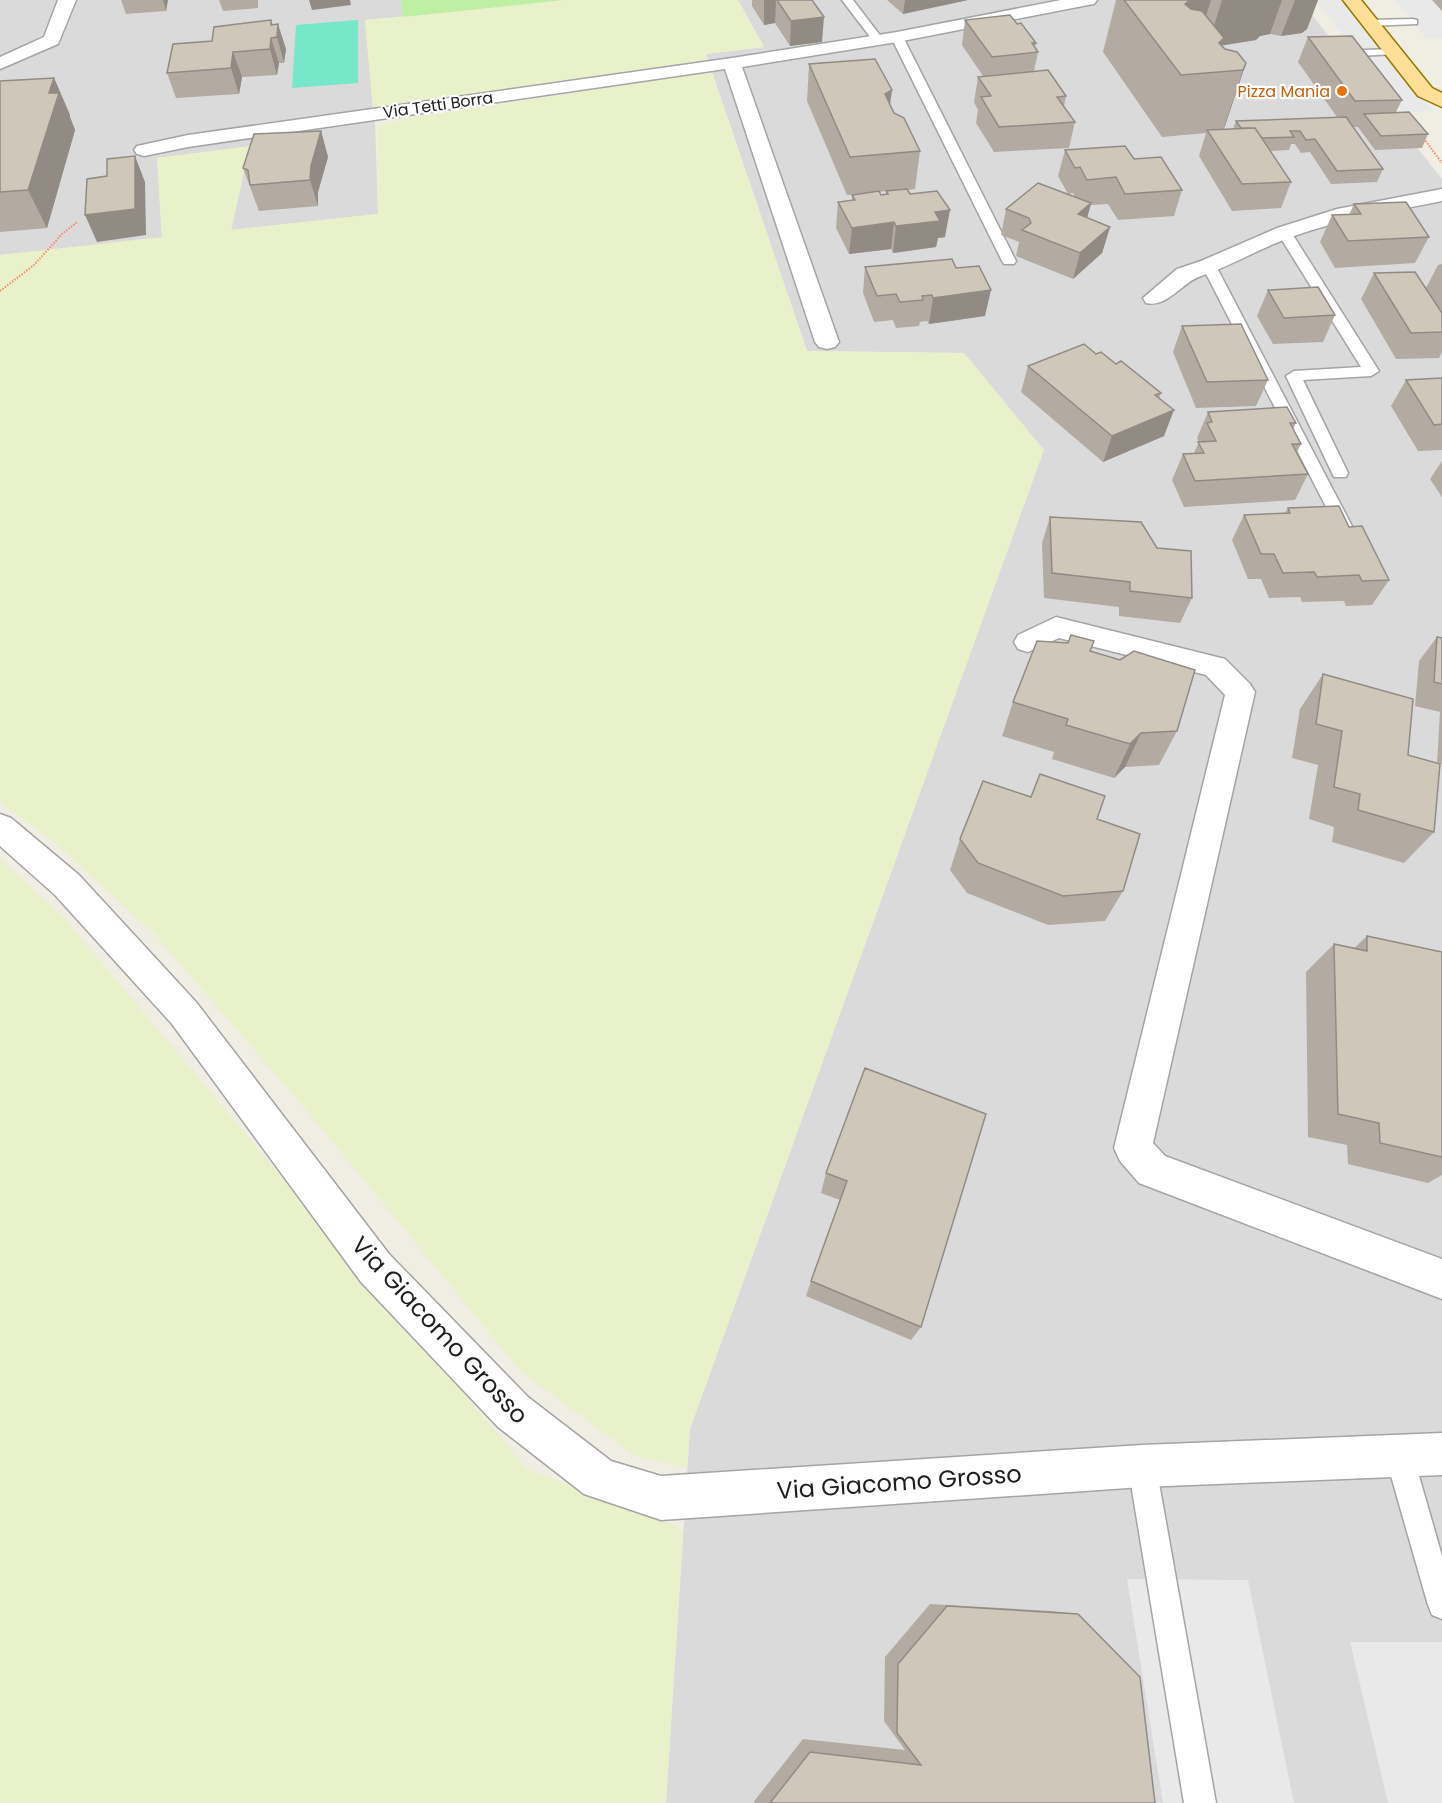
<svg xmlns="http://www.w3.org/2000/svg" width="1442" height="1803" viewBox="0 0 1442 1803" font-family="Poppins,sans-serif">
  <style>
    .residential { fill: #dbdada }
    .farmland { fill: #e9f1cb }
    .grass { fill: #beefa2 }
    .pitch { fill: #77e7ca }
    .parking { fill: #e9e9e9 }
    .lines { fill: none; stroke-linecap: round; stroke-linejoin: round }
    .service-casing { stroke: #a4a4a4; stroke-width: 3 }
    .minor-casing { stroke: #a4a4a4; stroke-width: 3 }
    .primary-casing { stroke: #967700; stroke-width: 3 }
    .path { stroke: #ff8763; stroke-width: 2; stroke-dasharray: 1.5 1.5; stroke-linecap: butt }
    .service { fill: #fff; fill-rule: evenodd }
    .minor { fill: #fff; fill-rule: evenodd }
    .primary { fill: #ffdf97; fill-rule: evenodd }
    .wall { fill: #b3aba1; fill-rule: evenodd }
    .shaded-wall { fill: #928b83 }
    .building { fill: #d0c7bb; stroke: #928b83; stroke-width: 1.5 }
    .food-dot { fill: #e8710a; stroke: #fff; stroke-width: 2 }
    .labels { text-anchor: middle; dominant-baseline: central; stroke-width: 4.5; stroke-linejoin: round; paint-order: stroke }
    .far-food-label { font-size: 16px; fill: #c56008; stroke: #fff; text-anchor: end }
    .far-street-label { font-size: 16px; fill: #1d1d1d; stroke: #fff }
    .near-street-label { font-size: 24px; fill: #1d1d1d; stroke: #fff }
  </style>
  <rect width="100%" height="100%" fill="#f0ede2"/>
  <path class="residential" d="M0 0H401L403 17 365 20 375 122 378 214 231 230 249 147 157 158 162 238 0 255Z
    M738 0H1300L1442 179V1803H666L690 1429 1043 450 964 353 807 351 706 54 764 47Z"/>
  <path class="farmland" d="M564 0H738L764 47 706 54 710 64 373 112 365 20Z
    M703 73H712L807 351 964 353 1044 450 690 1429 687 1467 635 1456 521 1371 315 1120 154 933 51 839 0 802V255L162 237 157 158 250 146 231 230 378 214 377 127 404 119Z
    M0 859 65 919 527 1469 683 1530 666 1803H0Z"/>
  <path class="grass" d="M401 0H564L403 17Z"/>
  <path class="pitch" d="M358 20V83L292 88 296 25Z"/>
  <path class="parking" d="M1345 0 1433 111 1403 112 1316 1Z
    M1395 0H1432L1442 11V39H1427Z
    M1127 1579 1248 1580 1294 1803H1163Z
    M1350 1642H1442V1803H1388Z"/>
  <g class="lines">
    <defs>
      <path id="service" d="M842 0H853L882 38V42H874Z
        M1413 19 1417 20V24L1369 26 1363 23 1369 20Z
        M897 34 903 37 1016 261 1014 264H1004L1002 261 891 37Z
        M1391 49 1397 52 1395 54 1340 57 1334 54 1340 51Z
        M1284 228 1291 232 1379 371 1371 376 1303 380 1348 473 1346 477H1334L1332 473 1286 376 1294 371 1361 367 1277 232Z
        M1209 262 1216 266 1354 530 1352 534H1340L1338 530 1202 266Z
        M1399 1441 1409 1445 1413 1455 1442 1556V1619L1432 1615 1428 1605 1385 1455 1389 1445Z
        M1142 1452 1152 1456 1156 1466 1216 1803H1184L1128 1466 1132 1456Z"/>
      <path id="minor" d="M58 0H76L58 44 0 69V57L44 37Z
        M1061 0H1097L1094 4 1088 5 897 42 742 67 839 342 835 347 827 349 819 347 815 342 725 69 188 147 144 156 137 154 134 150 137 146 188 135 732 58 897 32Z
        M1442 189V201C1392 211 1342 219 1294 236 1262 247 1233 265 1201 276 1182 282 1168 308 1146 303L1143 298 1177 269 1201 261 1277 228 1337 209Z
        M1056 617 1225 659 1250 684 1255 692 1153 1143 1165 1156 1442 1259V1299L1139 1183 1120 1161 1114 1148 1225 695 1206 675 1059 638 1028 652 1018 649 1014 642 1018 635Z
        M0 814 11 818 79 875 196 1002 389 1254 528 1397 611 1461 661 1476 1142 1445 1442 1433V1475L1142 1487 661 1520 584 1494 498 1427 361 1282 172 1024 55 895 0 846Z"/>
      <path id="primary" d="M1343 0H1361L1432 88 1442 93V107L1418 96Z"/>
    </defs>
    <use href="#service" class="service-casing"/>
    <use href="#minor" class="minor-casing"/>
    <use href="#primary" class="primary-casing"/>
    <path class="path" d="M1422 136 1442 163
      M0 291 34 265 62 234 77 222"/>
    <use href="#service" class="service"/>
    <use href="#minor" class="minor"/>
    <use href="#primary" class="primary"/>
  </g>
  <path class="wall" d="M121 0H168L166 11 126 14Z
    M219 0H258V8L223 11Z
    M752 0H812L822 42 790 46 775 23 764 25 752 6Z
    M887 0H968L903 14Z
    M1116 0H1318L1307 29 1302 33 1281 36 1270 34 1260 36 1256 40 1221 45 1225 49 1246 63 1223 129H1233L1236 121 1337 117 1298 62 1308 37 1402 100 1396 112 1428 134 1422 148 1375 150 1358 127H1353L1383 169 1377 182 1331 184 1310 152 1301 153 1295 144H1291L1289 150 1270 151 1291 182 1281 208 1232 211 1199 156 1206 133 1162 137 1103 52Z
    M1432 0H1442V11Z
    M271 20 273 25 286 49 284 63H279L277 75 242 77 239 94 176 98 167 73 212 41Z
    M965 20 1017 24 1036 43 1035 48 1038 52 1034 71 1066 96 1064 106 1075 122 1069 148 994 152 976 123 978 110 974 102 978 77 983 76 962 45Z
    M809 64 890 105 894 113 920 151 915 189 907 190 945 237 938 238 936 247 893 253 891 249 849 254 836 228 838 202 852 200V195L866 193 847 195 807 101ZM886 191V194L881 195 879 192Z
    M54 78 70 115V117L75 130 47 228 0 232V81Z
    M321 131 328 157 318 192V206L259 211 243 168Z
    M1065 150 1134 159 1182 190 1174 216 1118 220 1108 204 1091 205 1087 218 1110 227 1102 253 1073 279 1016 256 1019 242 1001 235 1006 209 1075 197 1073 193 1068 194 1058 176Z
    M1354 204 1429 237 1415 263 1335 268 1320 242 1332 215H1349Z
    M1442 264V352L1439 358 1396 359 1361 299 1374 273 1426 288 1438 265Z
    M865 267 956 268 985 316 929 324 927 321 920 322 919 326 896 328 893 320 874 322 863 293Z
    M1268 290 1335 315 1323 342 1273 344 1257 316Z
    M1182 326 1268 380 1256 406 1196 408 1173 352Z
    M1096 354 1116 364 1161 393 1159 399 1164 436 1103 462 1021 392 1028 366Z
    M1442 378V450L1418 451 1391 406 1406 380Z
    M1208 412 1296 423 1293 429 1301 444 1297 452 1308 474 1295 500 1184 507 1172 480 1183 454 1194 453 1199 442 1197 438Z
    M1442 461V497L1430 479Z
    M1288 508 1349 527 1389 580 1372 605 1346 606 1344 601 1302 602 1300 597 1269 598 1261 579H1248L1232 540 1244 515 1285 513Z
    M1050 517 1157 548 1192 598 1180 623 1119 616V607L1044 598 1042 543Z
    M1437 637 1442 638V764L1437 763 1440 712 1415 706 1419 661Z
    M1090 651 1177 731 1159 765 1125 767 1114 778 1052 759 1054 752 1002 736 1013 702Z
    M1323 674 1408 755 1434 832 1404 863 1332 842 1334 827 1309 819 1318 765 1292 758 1300 709Z
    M1097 819 1123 891 1105 921 1048 925 967 893 950 870 960 839Z
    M1367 936 1442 952V1175L1428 1183 1348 1164 1347 1145 1308 1137 1306 972 1334 944 1354 948Z
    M865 1068 921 1327 911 1340 806 1296 811 1281 840 1200 821 1193 826 1173Z
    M930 1604 1052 1611 1078 1614 1155 1803H754L755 1800 803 1739 905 1750 884 1721 885 1657Z"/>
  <path class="shaded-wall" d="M163 0H168L166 11Z
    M309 0H350L351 5 312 10Z
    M764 0H776L775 23 764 25Z
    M905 0H968L903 14Z
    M1190 0H1211L1197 45 1185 4Z
    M1222 0H1282L1270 34 1260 36 1256 40 1207 48Z
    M1295 0H1318L1307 29 1302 33 1281 36Z
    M824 17 822 42 790 46 791 21Z
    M278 24 286 49 284 63 277 37Z
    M271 38 279 63 277 75 270 49Z
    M233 52 242 77 239 94 231 68Z
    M1246 63 1225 126 1222 132 1243 70Z
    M54 78 70 115V117L75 130 47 228 28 190 49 93Z
    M892 90 887 128 885 94Z
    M321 131 328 157 318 192V206L310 180 311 166Z
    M135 156 145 182 146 235 97 242 85 215Z
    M1091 203 1084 229 1078 214Z
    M950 210 945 237 938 238 936 247 893 253 896 226 935 212Z
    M894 222 891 249 849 254 852 228Z
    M1110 227 1102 253 1073 279 1080 253Z
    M991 290 985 316 929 324 933 298Z
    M1174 410 1164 436 1103 462 1112 436Z
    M1141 733 1125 767 1114 778 1130 744Z"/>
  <path class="building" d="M777 0H812L824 17 791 21Z
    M1124 0H1190L1185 4 1191 9 1202 11 1224 38 1219 43 1225 49 1237 52 1246 63 1243 70 1181 75Z
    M1010 15 1017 24 1021 23 1036 43H1032L1038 52 992 57 965 20Z
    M271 20V25L278 24 277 37 271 38 270 49 233 52 231 68 167 73 173 44 212 41 214 27Z
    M1352 36 1402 100 1355 101 1308 37Z
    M875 59 892 90 885 94 894 113 904 118 920 151 850 157 809 64Z
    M1048 70 1066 96 1057 97 1075 122 999 127 981 97 991 96 978 77Z
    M54 78 49 93H59L28 190 0 192V81Z
    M1409 112 1428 134 1381 136 1364 114Z
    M1346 117 1383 169 1337 171 1315 139 1306 140 1300 131H1290L1294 137 1262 138 1255 128H1241L1236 121Z
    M1255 128 1291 182 1242 184 1207 130Z
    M321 131 311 166 310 180 250 185 248 170 243 168 254 134Z
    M1125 146 1134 159 1161 157 1182 190 1125 194 1116 177 1087 180 1080 167 1075 168 1065 150Z
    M135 156V209L85 215 87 179 107 176V159Z
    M1038 183 1091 203 1078 214 1110 227 1080 253 1022 230 1031 223 1029 218 1006 209Z
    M907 189 910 194 937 191 950 210 935 212 940 221 896 226 894 222 852 228 838 202 855 200 852 195 879 191 881 195 888 194 886 191Z
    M1406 202 1429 237 1348 241 1332 215 1361 214 1354 204Z
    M952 259 956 268 979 266 991 290 933 298 932 295 922 296 923 300 900 302 896 294 877 296 865 267Z
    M1415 272 1442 313V332L1411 333 1374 273Z
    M1318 287 1335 315 1284 318 1268 290Z
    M1241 324 1268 380 1207 382 1182 326Z
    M1084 344 1096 354 1101 352 1116 364 1121 361 1161 393 1155 395 1174 410 1112 436 1028 366Z
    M1442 378V424L1434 425 1406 380Z
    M1287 407 1296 423H1290L1301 444H1292L1308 474 1195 481 1183 454 1204 453 1198 442 1216 441 1207 423 1212 422 1208 412Z
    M1339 506 1349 527 1362 526 1389 580 1362 581 1359 575 1317 577 1314 572 1283 573 1274 554H1261L1244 515 1290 513 1288 508Z
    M1050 517 1141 522 1157 548 1191 551 1192 598 1130 591V582L1052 573Z
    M1071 635 1094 641 1090 651 1120 660 1134 651 1195 670 1177 731 1141 733 1130 744 1066 725 1068 719 1013 702 1037 641 1068 643Z
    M1437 637 1442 638V684L1434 682Z
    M1323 674 1413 699 1408 755 1440 764 1434 832 1358 810 1360 794 1334 787 1342 731 1316 724Z
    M1040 774 1105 796 1097 819 1140 834 1123 891 1063 896 978 863 960 839 983 781 1031 797Z
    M1367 936 1442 952V1157L1380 1143 1379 1123 1338 1114 1334 944 1367 951Z
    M865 1068 986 1114 921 1327 811 1281 847 1181 826 1173Z
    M947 1606 1078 1614 1140 1677 1155 1803H770L810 1752 921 1765 897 1733 898 1664Z"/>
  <circle class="food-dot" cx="1342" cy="91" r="6"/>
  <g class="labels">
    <g class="far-food-label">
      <text x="1330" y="91">Pizza Mania</text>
    </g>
    <g class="far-street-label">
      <text transform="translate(438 105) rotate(-8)">Via Tetti Borra</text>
    </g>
    <g class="near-street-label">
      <text transform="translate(440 1330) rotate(47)">Via Giacomo Grosso</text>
      <text transform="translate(899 1482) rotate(-4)">Via Giacomo Grosso</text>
    </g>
  </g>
</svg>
